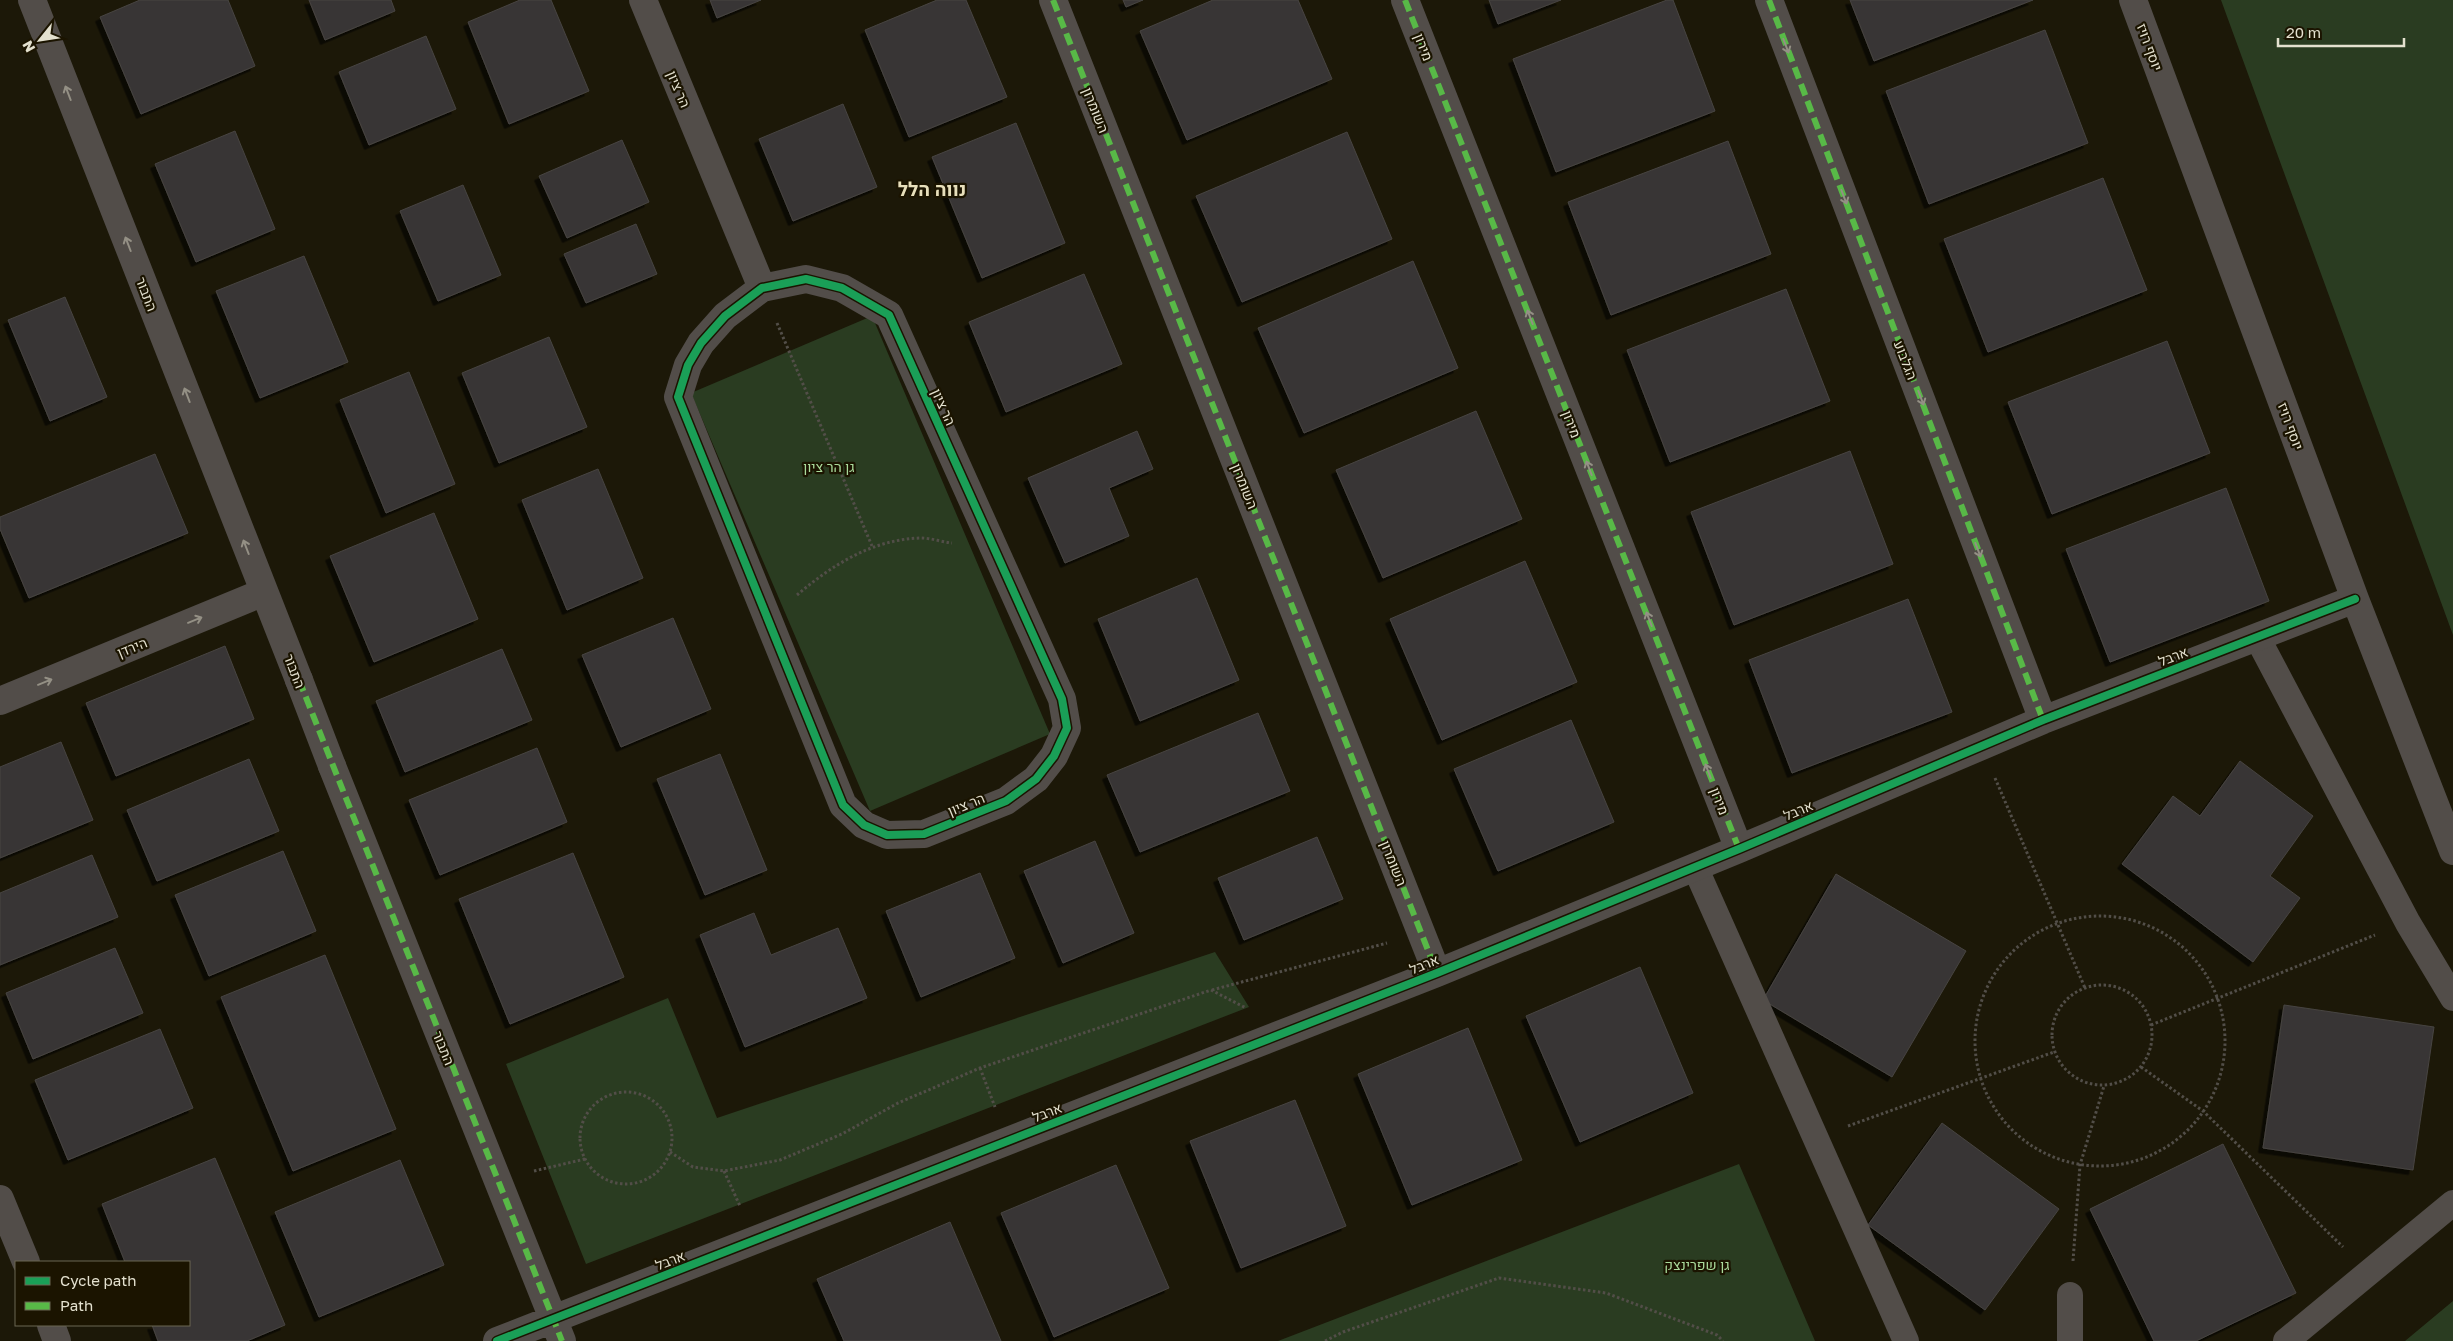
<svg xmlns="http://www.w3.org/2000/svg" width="2453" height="1341" viewBox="0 0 2453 1341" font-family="'Golos Text',Heebo,sans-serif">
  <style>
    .green { fill: #2a3c21 }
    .building { fill: #393634; stroke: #474442; filter: url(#shadow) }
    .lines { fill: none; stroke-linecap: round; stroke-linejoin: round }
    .path { stroke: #524e48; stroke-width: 3; stroke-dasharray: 2.5 2.5; stroke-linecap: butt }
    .service { stroke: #524d49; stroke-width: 26 }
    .pedestrian { stroke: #524d49; stroke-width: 28 }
    .minor { stroke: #524d49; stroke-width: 28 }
    .quiet { stroke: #58b947; stroke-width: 6; stroke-dasharray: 12 6; stroke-linecap: butt }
    .cycleway-casing { stroke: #1b1400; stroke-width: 11 }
    .cycleway { stroke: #1a9f57; stroke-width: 8 }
    .oneway { stroke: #949085 }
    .labels { text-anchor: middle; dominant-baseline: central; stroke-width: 4.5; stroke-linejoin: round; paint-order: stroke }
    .street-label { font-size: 14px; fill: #e4e1cf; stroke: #1b1400 }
    .park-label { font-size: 14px; fill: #aadb9b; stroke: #1b1400 }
    .district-label { font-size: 19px; font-weight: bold; fill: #e7dfbb; stroke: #1b1400 }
  </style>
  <defs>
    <filter id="shadow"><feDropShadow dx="-4.5" dy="4.5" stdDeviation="0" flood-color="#0009"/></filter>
  </defs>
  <rect width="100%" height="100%" fill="#1c1808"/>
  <path class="green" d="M2221 0H2453V635Z
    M872 316 1050 734 870 811 691 393Z
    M1215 952 1249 1007 586 1264 506 1064 668 998 717 1118Z
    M1739 1164 1815 1341H1278Z
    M2453 1301V1341H2405Z"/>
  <path class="building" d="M140 0H228L255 66 141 114 100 17Z
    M309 0H391L395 11 325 40Z
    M520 0H551L589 91 509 124 468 22Z
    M710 0H761L717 18Z
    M937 0H966L1007 97 909 137 865 30Z
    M1123 0H1143L1126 7Z
    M1213 0H1298L1332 79 1187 140 1140 31Z
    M1489 0H1561L1498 24Z
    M1667 0H1673L1715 111 1556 172 1513 59Z
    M1850 0H2033L1874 61Z
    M2045 30 2088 143 1929 204 1886 91Z
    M426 36 456 109 369 145 339 72Z
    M843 104 877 187 793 221 759 139Z
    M1016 123 1065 243 982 278 932 157Z
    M235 131 275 229 196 262 155 164Z
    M1347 132 1392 239 1242 302 1196 196Z
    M622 140 649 202 567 238 539 176Z
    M1728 141 1771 254 1611 315 1568 202Z
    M2103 178 2147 290 1988 352 1944 239Z
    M463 185 501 275 438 301 400 211Z
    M636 224 657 274 586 303 564 254Z
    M304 256 348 362 260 398 216 291Z
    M1413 261 1458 368 1304 433 1258 328Z
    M1084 274 1122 364 1006 412 969 322Z
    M1786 289 1830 401 1670 462 1627 350Z
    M65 297 107 397 50 421 8 320Z
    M549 337 587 427 499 463 462 373Z
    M2167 341 2210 453 2052 514 2008 402Z
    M409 372 455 484 386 513 340 400Z
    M1476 411 1522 519 1383 578 1336 470Z
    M1137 431 1153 469 1109 488 1129 536 1065 563 1028 478Z
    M1850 451 1893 564 1734 625 1691 512Z
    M155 454 188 533 29 598 0 529V517Z
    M598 469 643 578 567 610 522 500Z
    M2226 488 2269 601 2110 662 2066 549Z
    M434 513 478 619 374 662 330 556Z
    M1525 561 1577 682 1442 740 1390 619Z
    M1197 578 1239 680 1140 721 1098 619Z
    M1908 599 1952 712 1792 773 1749 660Z
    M673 618 711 709 621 747 582 655Z
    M225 646 254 719 116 776 86 703Z
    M502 649 532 720 405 772 376 701Z
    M1258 713 1290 791 1140 852 1107 775Z
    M1571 720 1614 822 1498 871 1454 769Z
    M61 742 93 820 0 858V767Z
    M537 748 567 822 440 875 409 800Z
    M720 754 767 870 705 895 657 779Z
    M249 759 279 831 157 881 127 810Z
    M2240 761 2313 816 2270 876 2300 898 2253 962 2122 864 2173 796 2200 816Z
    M1317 837 1343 899 1244 940 1218 878Z
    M1095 841 1134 933 1063 963 1024 871Z
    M283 851 316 931 209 976 175 895Z
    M573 853 624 977 510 1024 459 899Z
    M92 855 118 917 0 965V893Z
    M980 873 1015 958 921 997 886 911Z
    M1836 874 1966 951 1892 1077 1763 1000Z
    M754 913 771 955 838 928 867 998 745 1047 700 935Z
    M115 948 143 1013 33 1059 6 993Z
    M325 955 396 1129 293 1171 221 997Z
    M1640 967 1693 1093 1580 1142 1526 1016Z
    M2284 1005 2434 1027 2413 1170 2263 1148Z
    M1468 1028 1522 1160 1412 1205 1358 1074Z
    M160 1029 193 1108 68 1160 35 1080Z
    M1295 1100 1346 1226 1241 1268 1190 1141Z
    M1942 1123 2059 1209 1985 1310 1868 1225Z
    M2223 1144 2296 1293 2196 1341H2154L2090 1209Z
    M215 1158 285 1325 247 1341H158L152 1325H189V1262H125L102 1204Z
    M400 1160 444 1265 319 1317 275 1212Z
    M1116 1165 1169 1288 1054 1337 1001 1213Z
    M950 1222 1001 1341H844L817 1279Z"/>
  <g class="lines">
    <path class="path" d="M777 323 872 546
      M797 595C832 565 873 539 921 538 931 538 942 542 952 543
      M1995 778 2085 988
      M1975 1041a125 125 0 1 1 250 0a125 125 0 1 1-250 0Z
      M2052 1035a50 50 0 1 1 100 0a50 50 0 1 1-100 0Z
      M1212 990 1387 943
      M2151 1025 2375 935
      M2141 1067 2203 1111 2343 1247
      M980 1068 995 1107
      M580 1138a46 46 0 1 1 92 0a46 46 0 1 1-92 0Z
      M1848 1126 2054 1052
      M670 1152 693 1167 724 1171 780 1160 842 1134 898 1103 980 1068 1211 990 1246 1008
      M534 1171 585 1159
      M724 1171 740 1206
      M2073 1261 2080 1165 2104 1086
      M1325 1341 1343 1332 1499 1278 1606 1293 1717 1335 1723 1341"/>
    <path class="service" d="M2257 637 2408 923 2453 998
      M1695 867 1906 1341
      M2070 1341V1295
      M2286 1341 2453 1203"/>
    <path class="pedestrian" d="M299 680 332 766"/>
    <path class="minor" d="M32 0 299 680
      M643 0 762 288
      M1053 0 1437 973
      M1405 0 1739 849
      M1769 0 2043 720
      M2133 0 2355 599 2453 851
      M806 279 842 288 889 315 1062 699 1067 728 1054 756 1036 779 1006 801 924 834 887 835 864 825 843 805 678 397 688 365 701 343 725 316 762 288Z
      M0 701 264 592
      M332 766 562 1341
      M0 1199 26 1262
      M51 1325 57 1341
      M497 1341 1437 973 1739 849 2043 720 2355 599"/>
    <path class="quiet" d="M1053 0 1437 973
      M1405 0 1739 849 1736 850
      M1769 0 2043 720
      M299 680 562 1341"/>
    <defs>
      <path id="cycleway" d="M806 279 842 288 889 315 1062 699 1067 728 1054 756 1036 779 1006 801 924 834 887 835 864 825 843 805 678 397 688 365 701 343 725 316 762 288Z
        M497 1341 1437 973 1739 849 2043 720 2355 599"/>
    </defs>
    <use href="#cycleway" class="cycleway-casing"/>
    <use href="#cycleway" class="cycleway"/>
  </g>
  <defs><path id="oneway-shaft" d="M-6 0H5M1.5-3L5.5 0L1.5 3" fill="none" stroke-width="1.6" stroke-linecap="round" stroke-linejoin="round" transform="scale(1.25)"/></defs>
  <g class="oneway">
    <use href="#oneway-shaft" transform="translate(1786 46) rotate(69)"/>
    <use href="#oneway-shaft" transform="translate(68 93) rotate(-111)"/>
    <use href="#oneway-shaft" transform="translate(1844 197) rotate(69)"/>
    <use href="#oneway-shaft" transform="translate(128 244) rotate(-111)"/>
    <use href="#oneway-shaft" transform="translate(1530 317) rotate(-111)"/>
    <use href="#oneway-shaft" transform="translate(187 395) rotate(-111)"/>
    <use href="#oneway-shaft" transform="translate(1921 398) rotate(69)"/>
    <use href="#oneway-shaft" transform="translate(1589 468) rotate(-111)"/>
    <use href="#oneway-shaft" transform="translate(246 547) rotate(-111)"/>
    <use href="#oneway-shaft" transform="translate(1978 550) rotate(69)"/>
    <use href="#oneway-shaft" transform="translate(1649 619) rotate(-111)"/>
    <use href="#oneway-shaft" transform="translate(195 620) rotate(-22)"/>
    <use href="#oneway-shaft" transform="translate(45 682) rotate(-22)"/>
    <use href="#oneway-shaft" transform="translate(1708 771) rotate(-111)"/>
  </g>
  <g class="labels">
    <g class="street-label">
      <text transform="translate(1424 47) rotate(69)">מירון</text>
      <text transform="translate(2150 47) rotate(70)">יוסף רויז</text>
      <text transform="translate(679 89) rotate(67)">הר ציון</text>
      <text transform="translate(1096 110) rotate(68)">השומרון</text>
      <text transform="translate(147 294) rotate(69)">התבור</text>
      <text transform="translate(1906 360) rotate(69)">הגלבוע</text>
      <text transform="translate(944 407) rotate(66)">הר ציון</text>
      <text transform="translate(1572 424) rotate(69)">מירון</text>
      <text transform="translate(2291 426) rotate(70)">יוסף רויז</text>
      <text transform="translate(1245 486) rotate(68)">השומרון</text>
      <text transform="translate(132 647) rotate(-22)">הירדן</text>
      <text transform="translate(2173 656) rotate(-21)">ארבל</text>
      <text transform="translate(295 671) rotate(69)">התבור</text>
      <text transform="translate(1720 801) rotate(69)">מירון</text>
      <text transform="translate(966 804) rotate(-22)">הר ציון</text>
      <text transform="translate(1798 810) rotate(-23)">ארבל</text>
      <text transform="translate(1394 863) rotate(68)">השומרון</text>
      <text transform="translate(1424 964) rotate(-22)">ארבל</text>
      <text transform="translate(444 1048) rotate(68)">התבור</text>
      <text transform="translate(1047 1112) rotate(-21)">ארבל</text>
      <text transform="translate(670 1260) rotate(-21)">ארבל</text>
    </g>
    <g class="park-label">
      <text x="829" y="466">גן הר ציון</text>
      <text x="1697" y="1264">גן שפרינצק</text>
    </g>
    <g class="district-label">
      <text x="932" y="188">נווה הלל</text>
    </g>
  </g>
  <rect x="15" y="1261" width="175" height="65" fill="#1b1400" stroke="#6b6653"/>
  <rect x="25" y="1277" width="25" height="8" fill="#1a9f57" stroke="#6b6653"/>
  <text x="60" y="1286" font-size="15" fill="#e4e1cf">Cycle path</text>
  <rect x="25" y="1302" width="25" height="8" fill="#58b947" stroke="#6b6653"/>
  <text x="60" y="1311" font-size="15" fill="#e4e1cf">Path</text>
  <g transform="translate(40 40) rotate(240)" stroke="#1b1400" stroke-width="4" paint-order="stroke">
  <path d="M0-4L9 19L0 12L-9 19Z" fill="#e4e1cf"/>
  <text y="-8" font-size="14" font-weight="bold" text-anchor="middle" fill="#e4e1cf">N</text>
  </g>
  <path d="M2278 38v8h126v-8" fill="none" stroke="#e4e1cf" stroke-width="2.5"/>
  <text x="2286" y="38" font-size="15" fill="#e4e1cf" stroke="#1b1400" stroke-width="4" paint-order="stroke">20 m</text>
</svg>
